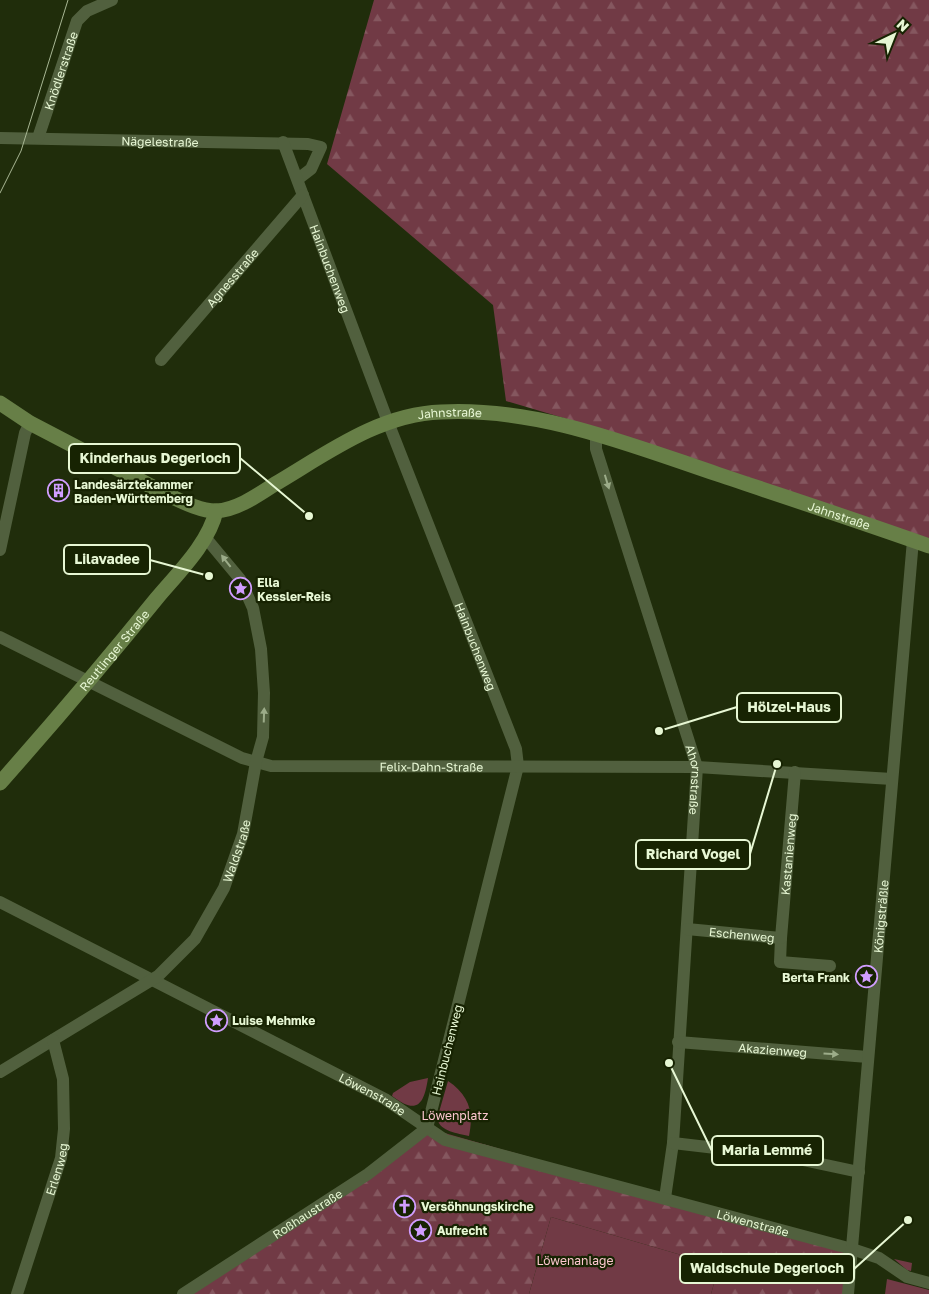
<svg xmlns="http://www.w3.org/2000/svg" width="929" height="1294" viewBox="0 0 929 1294" font-family="'Golos Text',sans-serif">
  <style>
    .grass { fill: url(#grass-tufts) }
    .forest { fill: url(#forest-firs) }
    .green { fill: #713a45 }
    .lines { fill: none; stroke-linecap: round; stroke-linejoin: round }
    .street { stroke: #51603e; stroke-width: 12 }
    .secondary { stroke: #677f47; stroke-width: 15 }
    .tram { stroke: #a8b794; stroke-width: 1 }
    .oneway { fill: #9cac89 }
    .labels { text-anchor: middle; dominant-baseline: central; stroke-width: 4.5; stroke-linejoin: round; paint-order: stroke }
    .street-label { font-size: 12px; fill: #e7f7d4; stroke: #172302 }
    .poi-label { font-size: 12px; font-weight: bold; fill: #e7f7d4; stroke: #172302; text-anchor: start }
    .park-label { font-size: 12px; fill: #fdc7d0; stroke: #172302 }
    .leader { fill: none; stroke: #e7f7d4; stroke-width: 2 }
    .callout-dot { fill: #e7f7d4; stroke: #172302; stroke-width: 2 }
    .callout { fill: #172302; stroke: #e7f7d4; stroke-width: 2 }
    .callout-label { font-size: 14px; text-anchor: middle; font-weight: bold; fill: #e7f7d4 }
  </style>
  <defs>
    <pattern id="grass-tufts" width="24" height="20" patternUnits="userSpaceOnUse" patternTransform="scale(1.25)"><rect width="24" height="20" fill="#713a45"/><path d="M3 7l-1-3M5 7V3M7 7l1-3M15 17l-1-3M17 17v-4M19 17l1-3" fill="none" stroke="#85575f"/></pattern>
    <pattern id="forest-firs" width="22" height="20" patternUnits="userSpaceOnUse" patternTransform="scale(1.25)"><rect width="22" height="20" fill="#713a45"/><path d="M5 1l3.5 6h-7zM16 11l3.5 6h-7z" fill="#85575f"/></pattern>
  </defs>
  <rect width="100%" height="100%" fill="#202d0b"/>
  <path class="grass" d="M894 1259 912 1263 911 1271 907 1270Z"/>
  <path class="forest" d="M374 0H929V539L611 432 506 401 493 305 327 164Z
    M427 1128 852 1249 843 1294H711L719 1266 551 1217 529 1294H182Z"/>
  <path class="green" d="M428 1078C424 1105 417 1115 392 1096L393 1093 410 1082Z
    M448 1081C469 1095 474 1112 469 1136 457 1133 441 1132 437 1119Z
    M551 1217 719 1266 711 1294H529Z
    M887 1279 929 1290V1294H885Z"/>
  <g class="lines">
    <g class="street">
      <path id="s1" d="M0 138 308 144 321 147 311 169 298 179"/>
      <path id="s2" d="M38 138 77 21 87 11 112 0"/>
      <path id="s3" d="M283 142 388 422 516 749 518 766 427 1128"/>
      <path id="s4" d="M161 360 303 195"/>
      <path id="s5" d="M596 435V449L697 767 673 1143 665 1198"/>
      <path d="M0 550 25 433 30 423"/>
      <path id="s6" d="M0 637 242 758 271 766 697 767 892 779"/>
      <path id="s7" d="M0 902 385 1099 445 1140 852 1249 879 1258 907 1277 929 1283"/>
      <path id="s8" d="M687 929 781 938 780 962 830 966"/>
      <path id="s9" d="M781 938 795 772"/>
      <path id="s10" d="M678 1042 868 1057"/>
      <path id="s11" d="M0 1072 158 976 195 939 224 888 243 834 256 762 263 737 264 693 261 649 253 608 240 579 205 537"/>
      <path d="M673 1143 784 1156 859 1172"/>
      <path id="s12" d="M17 1294 61 1158 64 1129 63 1079 53 1040"/>
      <path id="s13" d="M183 1294 368 1174 427 1128"/>
      <path id="s14" d="M848 1294 913 540"/>
    </g>
    <g class="secondary">
      <path id="s15" d="M0 403 30 423 166 494C181 501 200 511 216 511 237 510 258 495 275 484 326 454 379 414 441 412 537 407 628 444 717 474 788 498 859 521 929 546"/>
      <path id="s16" d="M0 783C54 722 106 661 157 598 178 573 209 543 216 511"/>
    </g>
    <path class="tram" d="M0 193 21 151 68 0"/>
  </g>
  <defs><path id="oneway-solid" d="M-6-.8H1V-3.2L6.5 0L1 3.2V.8H-6Z" transform="scale(1.25)"/></defs>
  <g class="oneway">
    <use href="#oneway-solid" transform="translate(607 482) rotate(73)"/>
    <use href="#oneway-solid" transform="translate(226 561) rotate(-128)"/>
    <use href="#oneway-solid" transform="translate(264 715) rotate(-88)"/>
    <use href="#oneway-solid" transform="translate(831 1054) rotate(4)"/>
  </g>
  <defs>
    <symbol id="building-ring" viewBox="-11 -11 22 22"><circle r="9.5" fill="#172302" stroke="#d09dfe" stroke-width="1.5"/><path d="M-4-6H4V6H1V3H-1V6H-4ZM-2.5-4.3h1.7v1.8h-1.7ZM.8-4.3h1.7v1.8H.8ZM-2.5-1h1.7V.8h-1.7ZM.8-1h1.7V.8H.8Z" fill="#d09dfe"/></symbol>
    <symbol id="sight-ring" viewBox="-11 -11 22 22"><circle r="9.5" fill="#172302" stroke="#d09dfe" stroke-width="1.5"/><path d="M0-6L1.8-2.2L6-1.7L2.9 1.2L3.7 5.4L0 3.3L-3.7 5.4L-2.9 1.2L-6-1.7L-1.8-2.2Z" fill="#d09dfe"/></symbol>
    <symbol id="church-ring" viewBox="-11 -11 22 22"><circle r="9.5" fill="#172302" stroke="#d09dfe" stroke-width="1.5"/><path d="M-1.2-6h2.4v3.5h3.3v2.4h-3.3V6h-2.4V-.1h-3.3v-2.4h3.3Z" fill="#d09dfe"/></symbol>
  </defs>
  <g fill-rule="evenodd">
    <use href="#building-ring" x="46" y="478" width="25" height="25"/>
    <use href="#sight-ring" x="228" y="576" width="25" height="25"/>
    <use href="#sight-ring" x="854" y="964" width="25" height="25"/>
    <use href="#sight-ring" x="204" y="1008" width="25" height="25"/>
    <use href="#church-ring" x="392" y="1194" width="25" height="25"/>
    <use href="#sight-ring" x="408" y="1218" width="25" height="25"/>
  </g>
  <g class="labels">
    <g class="street-label">
      <text stroke="none"><textPath href="#s2" startOffset="71">Knödlerstraße</textPath></text>
      <text stroke="none"><textPath href="#s1" startOffset="160">Nägelestraße</textPath></text>
      <text stroke="none"><textPath href="#s3" startOffset="135">Hainbuchenweg</textPath></text>
      <text stroke="none"><textPath href="#s4" startOffset="109">Agnesstraße</textPath></text>
      <text stroke="none"><textPath href="#s15" startOffset="500">Jahnstraße</textPath></text>
      <text stroke="none"><textPath href="#s15" startOffset="905">Jahnstraße</textPath></text>
      <text stroke="none"><textPath href="#s3" startOffset="540">Hainbuchenweg</textPath></text>
      <text stroke="none"><textPath href="#s16" startOffset="175">Reutlinger Straße</textPath></text>
      <text stroke="none"><textPath href="#s6" startOffset="461">Felix-Dahn-Straße</textPath></text>
      <text stroke="none"><textPath href="#s5" startOffset="360">Ahornstraße</textPath></text>
      <text stroke="none"><textPath href="#s11" startOffset="335">Waldstraße</textPath></text>
      <text stroke="none"><textPath href="#s9" startOffset="84">Kastanienweg</textPath></text>
      <text stroke="none"><textPath href="#s14" startOffset="379">Königsträßle</textPath></text>
      <text stroke="none"><textPath href="#s8" startOffset="55">Eschenweg</textPath></text>
      <text transform="translate(447 1050) rotate(-76)">Hainbuchenweg</text>
      <text stroke="none"><textPath href="#s10" startOffset="95">Akazienweg</textPath></text>
      <text stroke="none"><textPath href="#s7" startOffset="419">Löwenstraße</textPath></text>
      <text stroke="none"><textPath href="#s12" startOffset="131">Erlenweg</textPath></text>
      <text stroke="none"><textPath href="#s13" startOffset="148">Roßhaustraße</textPath></text>
      <text stroke="none"><textPath href="#s7" startOffset="824">Löwenstraße</textPath></text>
    </g>
    <g class="poi-label">
      <text x="74" y="484">Landesärztekammer<tspan x="74" dy="14">Baden-Württemberg</tspan></text>
      <text x="257" y="582">Ella<tspan x="257" dy="14">Kessler-Reis</tspan></text>
      <text x="850" y="977" text-anchor="end">Berta Frank</text>
      <text x="232" y="1020">Luise Mehmke</text>
      <text x="421" y="1206">Versöhnungskirche</text>
      <text x="437" y="1230">Aufrecht</text>
    </g>
    <g class="park-label">
      <text x="455" y="1115">Löwenplatz</text>
      <text x="575" y="1260">Löwenanlage</text>
    </g>
  </g>
  <path class="leader" d="M309 516L240 458M209 576L150 560M659 731L737 707M777 764L750 854M669 1063L712 1151M908 1220L854 1269"/>
  <g class="callout-dot">
    <circle cx="309" cy="516" r="5"/>
    <circle cx="209" cy="576" r="5"/>
    <circle cx="659" cy="731" r="5"/>
    <circle cx="777" cy="764" r="5"/>
    <circle cx="669" cy="1063" r="5"/>
    <circle cx="908" cy="1220" r="5"/>
  </g>
  <g class="callout">
    <rect x="69" y="444" width="171" height="29" rx="5"/>
    <rect x="64" y="545" width="86" height="29" rx="5"/>
    <rect x="737" y="693" width="104" height="29" rx="5"/>
    <rect x="636" y="840" width="114" height="29" rx="5"/>
    <rect x="712" y="1136" width="111" height="29" rx="5"/>
    <rect x="680" y="1254" width="174" height="29" rx="5"/>
  </g>
  <g class="callout-label">
    <text x="155" y="463">Kinderhaus Degerloch</text>
    <text x="107" y="564">Lilavadee</text>
    <text x="789" y="712">Hölzel-Haus</text>
    <text x="693" y="859">Richard Vogel</text>
    <text x="767" y="1155">Maria Lemmé</text>
    <text x="767" y="1273">Waldschule Degerloch</text>
  </g>
  <g transform="translate(894 35) rotate(43)" stroke="#172302" stroke-width="4" paint-order="stroke">
  <path d="M0-4L9 19L0 12L-9 19Z" fill="#e7f7d4"/>
  <text y="-8" font-size="14" font-weight="bold" text-anchor="middle" fill="#e7f7d4">N</text>
  </g>
</svg>
